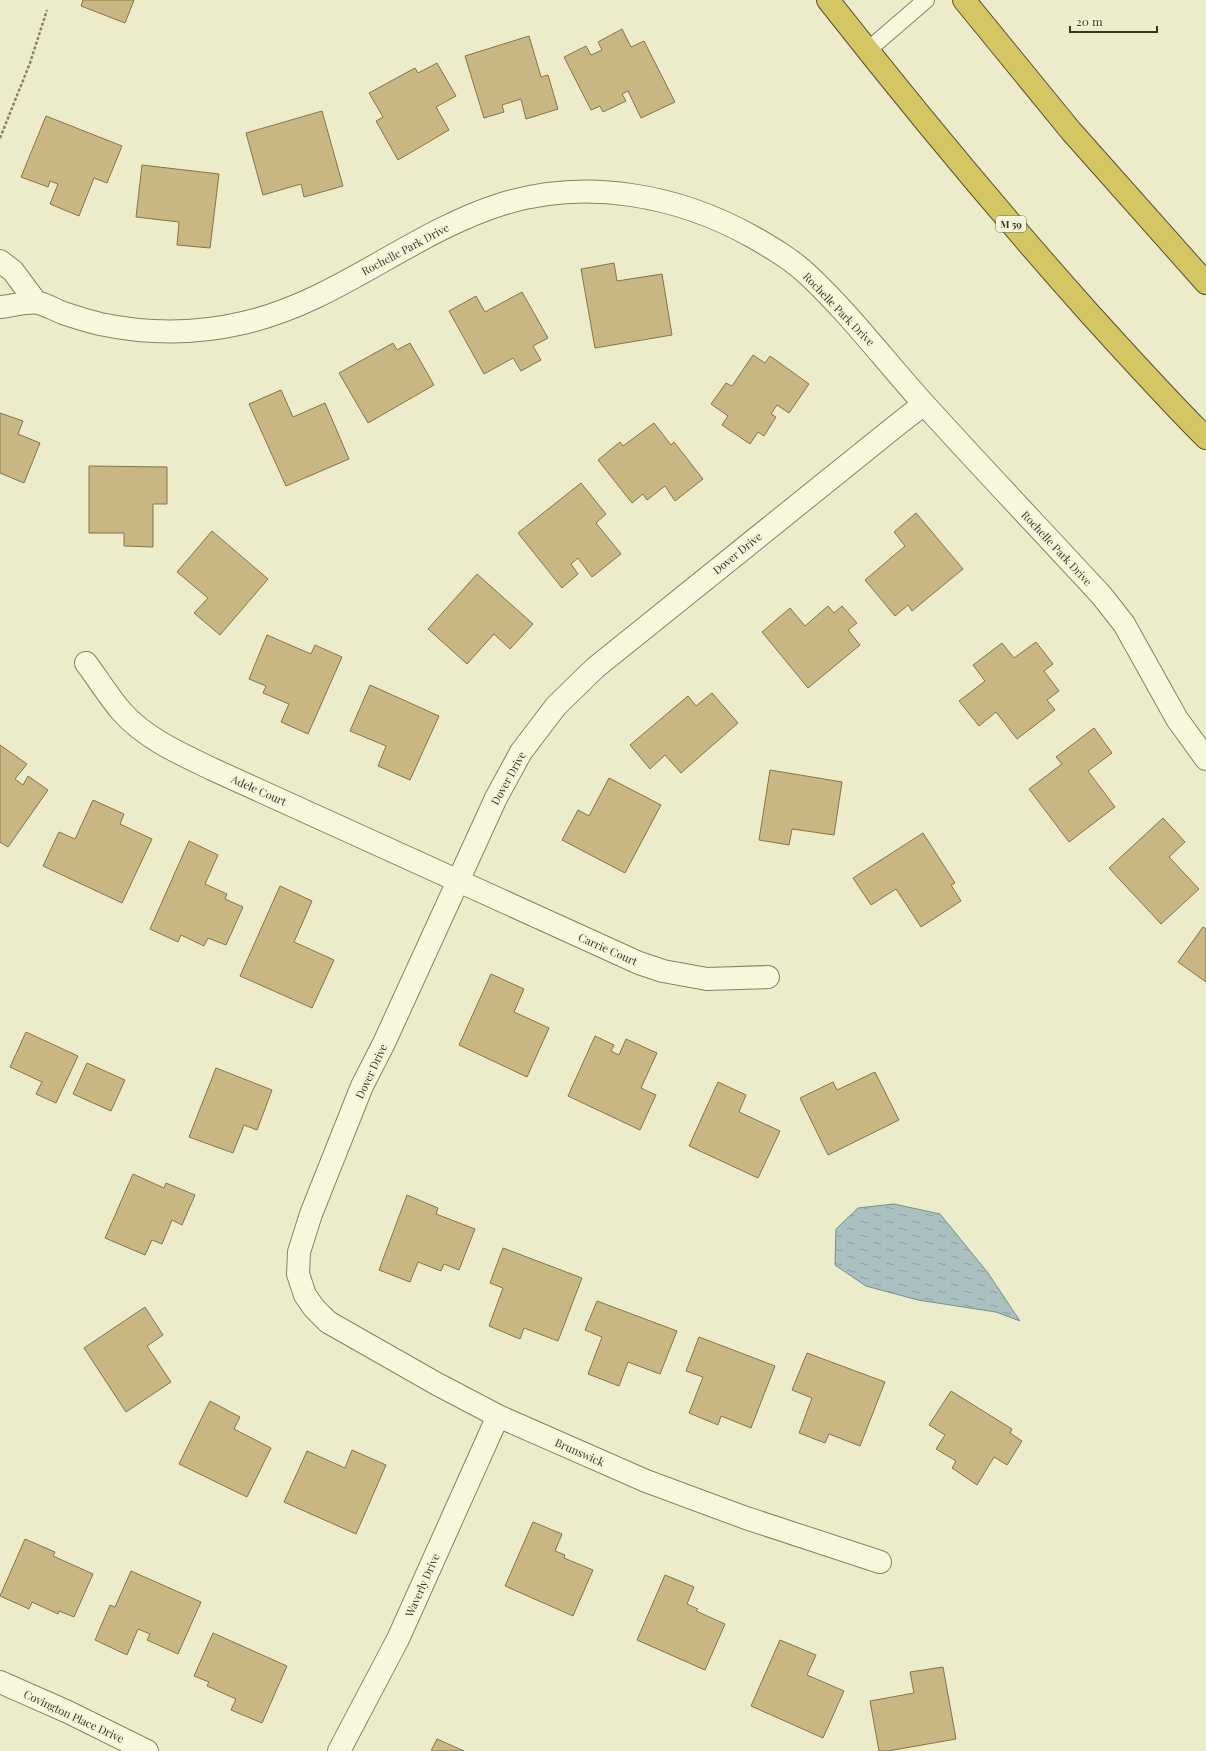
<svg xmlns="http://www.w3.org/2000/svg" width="1206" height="1751" viewBox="0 0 1206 1751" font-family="'Playfair Display',serif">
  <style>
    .water { fill: url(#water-ripples); stroke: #728d90 }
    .building { fill: #c8b683; stroke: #867447 }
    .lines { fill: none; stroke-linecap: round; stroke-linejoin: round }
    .service-casing { stroke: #888260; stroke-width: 18 }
    .minor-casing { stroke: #888260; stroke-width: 24 }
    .motorway-casing { stroke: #574f33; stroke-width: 24 }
    .path { stroke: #888260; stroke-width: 2.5; stroke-dasharray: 3 2; stroke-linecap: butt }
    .service { stroke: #f7f7de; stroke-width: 16 }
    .minor { stroke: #f7f7de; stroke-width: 22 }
    .motorway { stroke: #d4c763; stroke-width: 22 }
    .labels { text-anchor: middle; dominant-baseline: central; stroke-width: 3.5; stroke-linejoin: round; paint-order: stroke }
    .shield { fill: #f3f4da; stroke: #726e59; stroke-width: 1 }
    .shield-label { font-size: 10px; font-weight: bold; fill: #3a3522 }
    .street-label { font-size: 11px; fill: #3a3522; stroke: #f3f4da }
  </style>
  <defs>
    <pattern id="water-ripples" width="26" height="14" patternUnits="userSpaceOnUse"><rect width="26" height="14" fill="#abc1c1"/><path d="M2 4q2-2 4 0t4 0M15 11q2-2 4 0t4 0" fill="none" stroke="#8c9e9c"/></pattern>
  </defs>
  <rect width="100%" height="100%" fill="#ececcb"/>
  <path class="water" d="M894 1204 940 1214 988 1273 1020 1321 996 1312 918 1300 866 1286 835 1265 836 1229 858 1208Z"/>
  <path class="building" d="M83 0H134L125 23 81 6Z
    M622 29 631 47 644 41 675 102 641 118 628 91 622 94 626 101 603 112 600 106 591 110 564 57 586 46 591 55 602 50 598 42Z
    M529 36 541 77 548 75 558 109 526 119 521 99 502 105 504 112 484 118 465 56Z
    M437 63 456 96 436 107 449 130 398 160 376 121 383 117 369 93 415 68 418 73Z
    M322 111 343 186 304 197 301 184 263 195 246 133Z
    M46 116 122 146 107 183 94 178 79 216 50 204 58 184 50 181 48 187 21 177Z
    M142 165 219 174 210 248 177 245 179 222 136 217Z
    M614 263 617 281 662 274 672 335 595 348 581 269Z
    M522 292 548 338 533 346 541 360 521 371 513 358 484 374 449 311 476 296 485 312Z
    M393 343 397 350 410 343 434 385 368 423 339 373Z
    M753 355 765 363 770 356 809 384 789 413 777 405 771 414 776 417 764 436 758 432 750 444 722 425 728 416 711 404 726 383 732 386Z
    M281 390 293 417 325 403 349 459 286 486 249 404Z
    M0 413 23 421 18 434 40 443 24 483 0 473Z
    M654 423 671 445 674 442 703 479 675 501 665 486 647 500 643 494 632 503 598 460 620 442 623 446Z
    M89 466 167 467V504H153V547L124 546V533H89Z
    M581 483 606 514 596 523 621 554 592 577 578 558 571 564 578 574 562 588 518 533Z
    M916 513 963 569 912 611 908 605 895 616 865 580 905 546 894 532Z
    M212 531 268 579 220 635 194 613 208 598 177 572Z
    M477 574 533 624 510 649 494 634 467 664 428 629Z
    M828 606 834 613 842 606 857 623 848 630 860 645 808 688 762 632 790 608 805 626Z
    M267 635 311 654 315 645 342 657 308 734 281 722 289 704 263 693 266 686 249 679Z
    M1036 642 1053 664 1044 671 1059 691 1047 700 1055 710 1017 739 996 712 979 726 959 701 985 681 973 665 1002 643 1014 658Z
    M370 685 439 716 410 780 378 766 386 746 350 731Z
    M712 693 738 723 681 773 665 755 650 769 630 745 688 696 696 706Z
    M1094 728 1112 753 1088 771 1115 807 1069 842 1029 789 1062 764 1056 757Z
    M0 745 27 764 15 779 23 785 28 776 48 790 8 847 0 842Z
    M770 770 842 782 834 835 792 829 789 845 759 840Z
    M609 778 661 805 625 873 562 840 578 810 589 816Z
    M93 800 124 814 120 824 152 839 122 903 43 866 59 832 75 839Z
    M1163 818 1185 842 1169 857 1199 889 1161 924 1109 868Z
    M923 833 955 883 951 885 961 901 921 927 896 889 871 905 853 878Z
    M189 841 218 855 205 884 227 894 225 899 243 907 226 945 208 938 204 946 181 935 178 942 150 929Z
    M280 886 312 901 294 942 334 960 312 1008 240 976Z
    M1203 927 1206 929V982L1178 962Z
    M491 974 524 989 514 1012 549 1028 527 1077 459 1045Z
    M26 1032 78 1056 56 1103 36 1094 42 1082 10 1067Z
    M595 1036 614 1045 611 1051 619 1055 626 1039 657 1053 641 1088 656 1095 640 1130 568 1096Z
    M87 1063 125 1080 111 1111 73 1094Z
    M216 1068 272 1090 257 1130 244 1125 233 1153 189 1137Z
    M875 1072 899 1120 828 1155 800 1098 833 1082 837 1090Z
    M718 1082 746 1095 739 1112 780 1131 758 1178 689 1146Z
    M133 1174 164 1188 166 1183 195 1195 182 1225 172 1220 162 1244 152 1240 145 1255 105 1238Z
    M407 1195 438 1208 436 1214 475 1229 459 1270 444 1264 441 1271 418 1262 410 1282 379 1270Z
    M503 1248 582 1278 558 1341 524 1328 520 1339 489 1326 503 1288 490 1283Z
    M597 1301 677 1331 660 1374 628 1362 619 1386 588 1374 602 1337 585 1330Z
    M145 1307 163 1335 147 1346 171 1382 126 1412 84 1348Z
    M699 1337 775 1366 751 1428 721 1416 718 1425 689 1413 703 1377 686 1371Z
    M807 1353 885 1382 860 1446 829 1434 825 1443 799 1433 812 1398 792 1390Z
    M951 1391 1012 1429 1010 1433 1022 1441 1007 1465 994 1457 977 1485 952 1468 956 1461 936 1449 945 1435 929 1425Z
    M210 1401 240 1417 234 1429 271 1448 247 1497 179 1464Z
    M352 1450 386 1465 356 1534 284 1502 307 1451 345 1468Z
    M533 1522 562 1534 555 1551 565 1555 564 1558 593 1570 573 1616 505 1586Z
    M25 1539 55 1552 53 1556 93 1574 74 1617 59 1611 58 1614 32 1602 29 1609 0 1596Z
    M131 1571 201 1602 178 1654 147 1640 150 1634 138 1629 127 1655 95 1640 110 1605 115 1607Z
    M665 1575 694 1587 687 1604 698 1609 696 1611 725 1624 705 1670 637 1640Z
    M213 1633 287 1666 262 1723 231 1710 236 1699 207 1686 209 1682 194 1676Z
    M780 1640 816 1655 807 1675 844 1691 823 1738 751 1706Z
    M943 1667 956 1739 888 1751H879L870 1701 914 1693 910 1672Z
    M437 1739 464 1751H431Z"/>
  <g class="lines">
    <defs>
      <path id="service" d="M868 50 926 0"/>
      <path id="minor" d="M0 261 13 271 36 302
        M0 307C12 306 27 301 39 303 47 305 55 310 63 313 75 317 88 321 100 324 147 334 196 334 243 323 337 302 410 233 502 204 587 178 678 195 753 237 772 248 791 259 807 274 850 314 885 361 925 405 983 469 1043 532 1102 596L1124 624 1177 719 1206 759
        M86 663C98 679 109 697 122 712 146 739 181 754 212 769L639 963 663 971 707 979 768 977
        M880 1562 746 1518 646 1481 498 1416 437 1384 328 1322 314 1308 305 1295 298 1274 299 1252 311 1214 362 1086 384 1043 496 798 521 752 556 706 595 668 897 425 924 404
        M0 1682 68 1712 147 1751
        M339 1751 398 1639 498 1416"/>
      <path id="motorway" d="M828 0C912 107 999 212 1090 314 1128 356 1166 398 1206 438
        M964 0 1071 131 1206 283"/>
    </defs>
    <use href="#service" class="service-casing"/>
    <use href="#minor" class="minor-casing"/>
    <use href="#motorway" class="motorway-casing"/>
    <path class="path" d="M0 138 30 63 47 10"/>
    <use href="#service" class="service"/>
    <use href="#minor" class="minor"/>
    <use href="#motorway" class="motorway"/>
  </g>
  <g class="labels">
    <rect class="shield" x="996" y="216" width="30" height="16" rx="3"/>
    <g class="shield-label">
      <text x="1011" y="224">M 59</text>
    </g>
    <g class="street-label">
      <text transform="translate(405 249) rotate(-28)">Rochelle Park Drive</text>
      <text transform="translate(839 309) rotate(46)">Rochelle Park Drive</text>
      <text transform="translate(1057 548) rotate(47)">Rochelle Park Drive</text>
      <text transform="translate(737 553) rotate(-39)">Dover Drive</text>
      <text transform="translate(508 778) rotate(-61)">Dover Drive</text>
      <text transform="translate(259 790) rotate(24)">Adele Court</text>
      <text transform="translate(608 949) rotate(24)">Carrie Court</text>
      <text transform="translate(371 1071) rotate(-65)">Dover Drive</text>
      <text transform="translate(580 1452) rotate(24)">Brunswick</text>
      <text transform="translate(422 1585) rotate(-66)">Waverly Drive</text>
      <text transform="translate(74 1716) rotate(25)">Covington Place Drive</text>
    </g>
  </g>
  <path d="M1070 26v6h87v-6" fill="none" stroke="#3a3522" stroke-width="2"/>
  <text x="1076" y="26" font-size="12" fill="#3a3522" stroke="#f3f4da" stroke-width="3" paint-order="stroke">20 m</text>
</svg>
